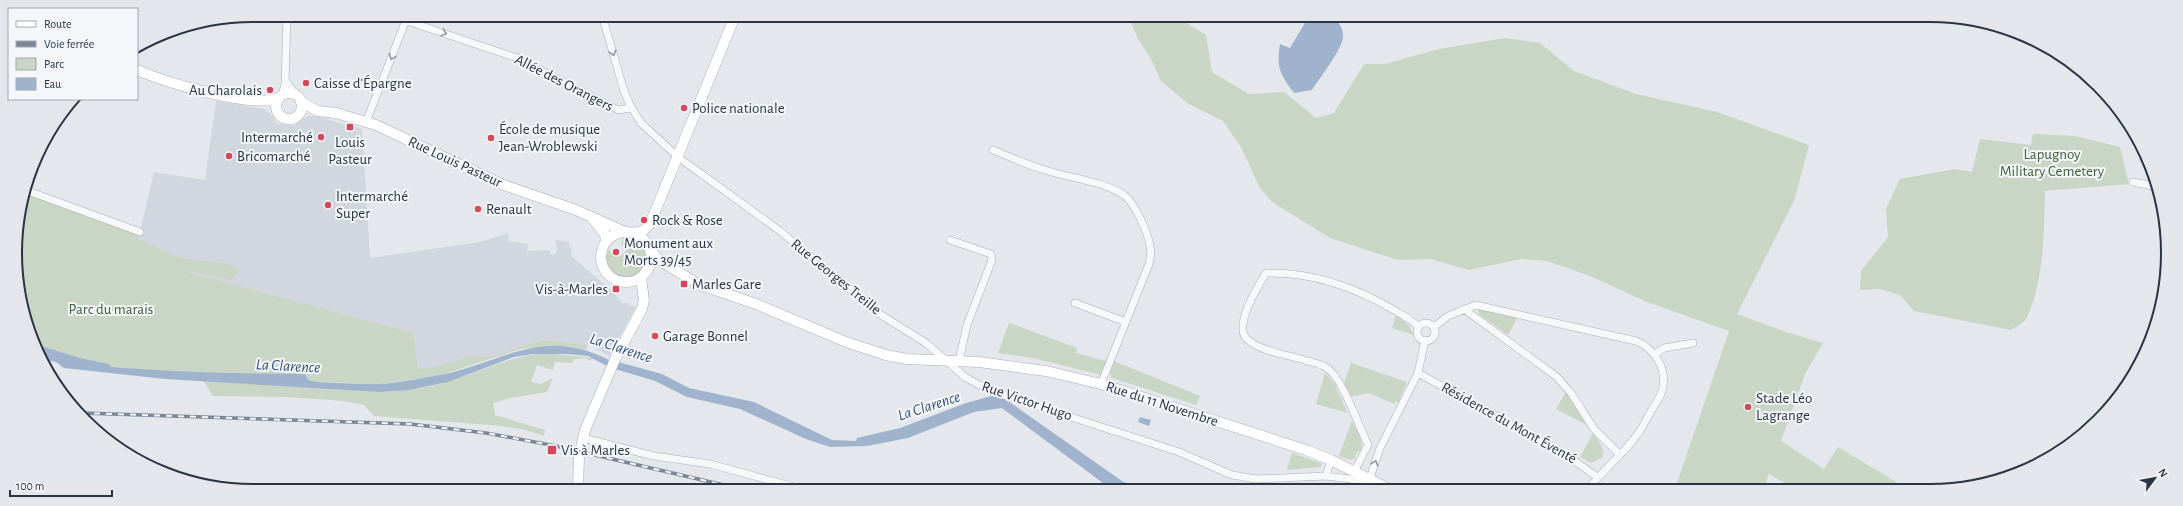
<svg xmlns="http://www.w3.org/2000/svg" width="2183" height="506" viewBox="0 0 2183 506" font-family="'Alegreya Sans',sans-serif">
  <style>
    .built { fill: #d2d6de }
    .green { fill: #c9d6c5 }
    .water { fill: #9fb4cc }
    .lines { fill: none; stroke-linecap: round; stroke-linejoin: round }
    .minor-casing { stroke: #a9aeb7; stroke-width: 8 }
    .secondary-casing { stroke: #a9aeb7; stroke-width: 11 }
    .minor { stroke: #f7f8fa; stroke-width: 7 }
    .secondary { stroke: #fff; stroke-width: 10 }
    .rail-casing { stroke: #7d8696; stroke-width: 3.5 }
    .rail { stroke: #f4f6f9; stroke-width: 2; stroke-dasharray: 6; stroke-linecap: butt }
    .oneway { stroke: #9196a0 }
    .poi-dot { fill: #d1495b; stroke: #f4f6f9; stroke-width: 1.5 }
    .labels { text-anchor: middle; dominant-baseline: central; stroke-width: 4; stroke-linejoin: round; paint-order: stroke }
    .poi-label { font-size: 15px; fill: #2b3445; stroke: #f4f6f9; text-anchor: start }
    .street-label { font-size: 15px; fill: #2b3445; stroke: #f4f6f9 }
    .park-label { font-size: 15px; fill: #3f6138; stroke: #f4f6f9 }
    .water-label { font-size: 16px; font-style: italic; fill: #34527a; stroke: #f4f6f9 }
    .rim { fill: none; stroke: #2b3445; stroke-width: 2 }
  </style>
  <rect width="100%" height="100%" fill="#e4e7ec"/>
  <path class="built" d="M216 101 264 109 272 115 277 124 295 125 300 120 308 116H316L362 129 370 258 480 242 508 233 509 241 528 244 527 251 550 250V255L556 254 557 248 555 240 570 242 569 248H572L571 256 611 290 622 303H629V305L636 307 609 356 592 346 546 340 531 343 490 357 472 356 437 366 418 369 414 333 134 258 154 172 205 180Z"/>
  <path class="green" d="M1128 16H1175L1206 35 1212 72 1249 94 1284 92 1316 118 1334 113 1364 64H1385L1439 49 1505 38 1540 43 1574 71 1636 94 1717 112 1809 145 1794 201 1737 314 1789 333 1823 343 1805 374 1781 441 1824 469 1838 447 1908 489H1795L1769 474 1763 489H1675L1729 331 1647 302 1590 276 1547 261 1521 259 1469 270 1430 259 1398 260 1330 238 1272 202 1260 188 1241 147 1223 121 1187 103 1161 81 1151 59 1138 39Z
    M2033 134 2075 136 2120 147 2129 184 2045 191C2044 231 2044 283 2026 319 2023 324 2015 327 2011 330L1914 311 1900 295 1879 289 1860 290 1861 271 1888 237 1886 209 1900 179 1955 169 1972 172 1980 139 2031 145Z
    M28 191 140 232 138 240C152 241 162 252 175 256 197 262 218 260 239 268L232 280 176 269 414 333 418 369 437 366 472 356 490 357 531 343 546 340 586 345 588 350 570 346H555L520 349 441 375 382 384 316 382 255 374 163 372 110 367 109 364 80 358 38 345 23 315 16 237Z
    M623 238C667 238 639 298 612 272 605 266 606 257 608 249L618 257 625 253V249L621 244Z
    M1481 309 1518 317 1508 335 1479 314 1478 310Z
    M1396 315 1409 326 1414 335 1392 328Z
    M1009 323 1077 348 1076 353 1106 361 1101 375 1033 358 998 353Z
    M547 353 593 358 591 361 585 358 574 359 572 363 555 362 553 370 537 365 531 382 541 384 553 378 547 392 510 398 493 403 495 415 545 430 544 436 525 430 502 426 374 416 364 405 343 401 287 397 213 396 203 380 380 392C403 390 427 389 450 381 483 371 512 355 547 353Z
    M1114 361 1200 396 1196 405 1112 378 1110 372Z
    M1351 363 1407 382 1398 403 1396 401 1394 404 1369 393 1350 397 1344 383Z
    M1325 373 1334 383 1348 413 1316 404Z
    M1566 392 1589 426 1556 409Z
    M1352 421C1357 431 1364 441 1361 452L1358 451 1355 456 1356 458 1350 460 1339 456Z
    M1593 433C1598 441 1605 447 1603 457L1591 463 1580 457Z
    M1292 453 1321 463V467L1287 470Z
    M474 483 490 484 492 489H473Z"/>
  <path class="water" d="M1309 16H1333C1338 22 1343 27 1343 35 1345 46 1319 79 1312 90L1294 93C1280 74 1276 68 1280 44L1290 48Z
    M38 345 80 358 109 364 111 367C176 372 240 374 305 374L308 380 316 382C338 383 359 384 380 384 399 383 421 378 440 375 503 362 544 326 609 360L607 366 588 356 567 354H533L514 357 448 382 409 390 380 392 165 379 64 368 56 362 46 360Z
    M618 362 662 374 689 388 754 402 832 440 856 441 857 438 900 428 966 403 992 396 1005 399 1122 481 1140 489H1111L1002 408 974 412 908 438 867 446 830 447 806 439 740 409 687 397 655 381 615 369Z
    M1140 417 1151 420 1149 426 1138 422Z"/>
  <g class="lines">
    <defs>
      <path id="minor" d="M395 15 407 21 517 58 618 110 631 108
        M602 15 624 91 630 105 641 123 678 157 780 231 878 313 926 343 965 377 988 390 1179 452 1232 475 1256 479 1326 476 1366 481 1370 478 1380 448 1418 373 1425 340
        M285 80 296 95
        M282 95 285 84 287 15
        M366 122 408 15
        M993 150C1010 157 1027 165 1045 170 1069 178 1103 181 1124 195 1135 203 1148 233 1150 246 1152 252 1150 258 1149 264L1101 384
        M2133 182 2158 187
        M28 191 140 232
        M950 240 991 254 992 260 967 325 959 361
        M1075 303 1126 322
        M1464 309 1557 377 1571 393 1594 429 1620 455
        M1417 332a9 9 0 1 1 18 0a9 9 0 1 1-18 0Z
        M1434 327 1448 316 1476 305 1636 341C1655 349 1668 369 1662 391 1660 398 1654 406 1650 413 1645 422 1641 431 1634 439 1620 457 1602 471 1588 489
        M1655 354 1664 348 1693 343
        M1418 373 1565 454 1597 477
        M583 438 654 456 710 464 802 489
        M1368 445C1359 427 1342 377 1327 368 1320 363 1309 362 1301 359 1284 354 1260 351 1247 339 1233 326 1258 286 1266 273 1311 272 1355 287 1394 310 1402 315 1412 320 1419 327
        M1355 470 1368 445
        M1326 476 1331 460"/>
      <path id="secondary" d="M137 70C165 82 252 109 279 98
        M276 106a13 13 0 1 1 26 0a13 13 0 1 1-26 0Z
        M301 102 318 111 336 113 376 125 501 184 576 210 625 232
        M592 218 605 234 606 242
        M601 257a25 25 0 1 1 50 0a25 25 0 1 1-50 0Z
        M632 233 643 231 650 224 735 16
        M651 251 659 260 698 284 756 304 846 342 886 355 907 359 979 362 1046 371 1101 384 1306 450 1331 460 1389 489
        M578 489 579 456 585 430 616 357 642 309 644 300 641 278"/>
    </defs>
    <use href="#minor" class="minor-casing"/>
    <use href="#secondary" class="secondary-casing"/>
    <use href="#minor" class="minor"/>
    <use href="#secondary" class="secondary"/>
    <defs>
      <path id="rail" d="M82 413 410 424 486 433 556 446 741 489"/>
    </defs>
    <use href="#rail" class="rail-casing"/>
    <use href="#rail" class="rail"/>
  </g>
  <defs><path id="oneway-chevron" d="M-2-3.5L2.5 0L-2 3.5" fill="none" stroke-width="1.6" stroke-linecap="round" stroke-linejoin="round"/></defs>
  <g class="oneway">
    <use href="#oneway-chevron" transform="translate(444 33) rotate(18)"/>
    <use href="#oneway-chevron" transform="translate(613 53) rotate(74)"/>
    <use href="#oneway-chevron" transform="translate(392 57) rotate(111)"/>
    <use href="#oneway-chevron" transform="translate(1375 463) rotate(-72)"/>
  </g>
  <g class="poi-dot">
    <circle cx="306" cy="83" r="4"/>
    <circle cx="270" cy="90" r="4"/>
    <circle cx="684" cy="108" r="4"/>
    <rect x="346" y="123" width="8" height="8" rx="2"/>
    <circle cx="321" cy="137" r="4"/>
    <circle cx="491" cy="138" r="4"/>
    <circle cx="229" cy="156" r="4"/>
    <circle cx="328" cy="205" r="4"/>
    <circle cx="478" cy="209" r="4"/>
    <circle cx="644" cy="220" r="4"/>
    <circle cx="616" cy="252" r="4"/>
    <rect x="680" y="280" width="8" height="8" rx="2"/>
    <rect x="612" y="285" width="8" height="8" rx="2"/>
    <circle cx="655" cy="336" r="4"/>
    <circle cx="1748" cy="407" r="4"/>
    <rect x="547" y="445" width="10" height="10" rx="2"/>
  </g>
  <g class="labels">
    <g class="poi-label">
      <text x="314" y="83">Caisse d'Épargne</text>
      <text x="262" y="90" text-anchor="end">Au Charolais</text>
      <text x="692" y="108">Police nationale</text>
      <text x="499" y="129">École de musique<tspan x="499" dy="17">Jean-Wroblewski</tspan></text>
      <text x="313" y="137" text-anchor="end">Intermarché</text>
      <text x="350" y="142" text-anchor="middle">Louis<tspan x="350" dy="17">Pasteur</tspan></text>
      <text x="237" y="156">Bricomarché</text>
      <text x="336" y="196">Intermarché<tspan x="336" dy="17">Super</tspan></text>
      <text x="486" y="209">Renault</text>
      <text x="652" y="220">Rock &amp; Rose</text>
      <text x="624" y="243">Monument aux<tspan x="624" dy="17">Morts 39/45</tspan></text>
      <text x="692" y="284">Marles Gare</text>
      <text x="608" y="289" text-anchor="end">Vis-à-Marles</text>
      <text x="663" y="336">Garage Bonnel</text>
      <text x="1756" y="398">Stade Léo<tspan x="1756" dy="17">Lagrange</tspan></text>
      <text x="561" y="450">Vis à Marles</text>
    </g>
    <g class="street-label">
      <text transform="translate(564 83) rotate(27)">Allée des Orangers</text>
      <text transform="translate(455 162) rotate(25)">Rue Louis Pasteur</text>
      <text transform="translate(836 277) rotate(39)">Rue Georges Treille</text>
      <text transform="translate(1027 401) rotate(19)">Rue Victor Hugo</text>
      <text transform="translate(1162 404) rotate(18)">Rue du 11 Novembre</text>
      <text transform="translate(1509 423) rotate(29)">Résidence du Mont Éventé</text>
    </g>
    <g class="park-label">
      <text x="2052" y="154">Lapugnoy<tspan x="2052" dy="17">Military Cemetery</tspan></text>
      <text x="111" y="309">Parc du marais</text>
    </g>
    <g class="water-label">
      <text transform="translate(621 348) rotate(18)">La Clarence</text>
      <text transform="translate(288 366) rotate(3)">La Clarence</text>
      <text transform="translate(929 406) rotate(-18)">La Clarence</text>
    </g>
  </g>
  <path d="M0 0H2183V506H0ZM253 22H1930A231 231 0 0 1 2161 253V253A231 231 0 0 1 1930 484H253A231 231 0 0 1 22 253V253A231 231 0 0 1 253 22Z" fill="#e4e6eb" fill-rule="evenodd"/>
  <path class="rim" d="M253 22H1930A231 231 0 0 1 2161 253V253A231 231 0 0 1 1930 484H253A231 231 0 0 1 22 253V253A231 231 0 0 1 253 22Z"/>
  <rect x="8" y="8" width="130" height="92" fill="#f4f6f9" stroke="#a4a8b1"/>
  <rect x="16" y="21" width="20" height="6" fill="#ffffff" stroke="#a4a8b1"/>
  <text x="44" y="28" font-size="12" fill="#2b3445">Route</text>
  <rect x="16" y="41" width="20" height="6" fill="#7d8696" stroke="#a4a8b1"/>
  <text x="44" y="48" font-size="12" fill="#2b3445">Voie ferrée</text>
  <rect x="16" y="58" width="20" height="12" fill="#c9d6c5" stroke="#a4a8b1"/>
  <text x="44" y="68" font-size="12" fill="#2b3445">Parc</text>
  <rect x="16" y="78" width="20" height="12" fill="#9fb4cc" stroke="#a4a8b1"/>
  <text x="44" y="88" font-size="12" fill="#2b3445">Eau</text>
  <g transform="translate(2155 478) rotate(58)" stroke="#f4f6f9" stroke-width="3" paint-order="stroke">
  <path d="M0-3L7 15L0 10L-7 15Z" fill="#2b3445"/>
  <text y="-6" font-size="11" font-weight="bold" text-anchor="middle" fill="#2b3445">N</text>
  </g>
  <path d="M10 490v6h102v-6" fill="none" stroke="#2b3445" stroke-width="2"/>
  <text x="16" y="490" font-size="12" fill="#2b3445" stroke="#f4f6f9" stroke-width="3" paint-order="stroke">100 m</text>
</svg>
